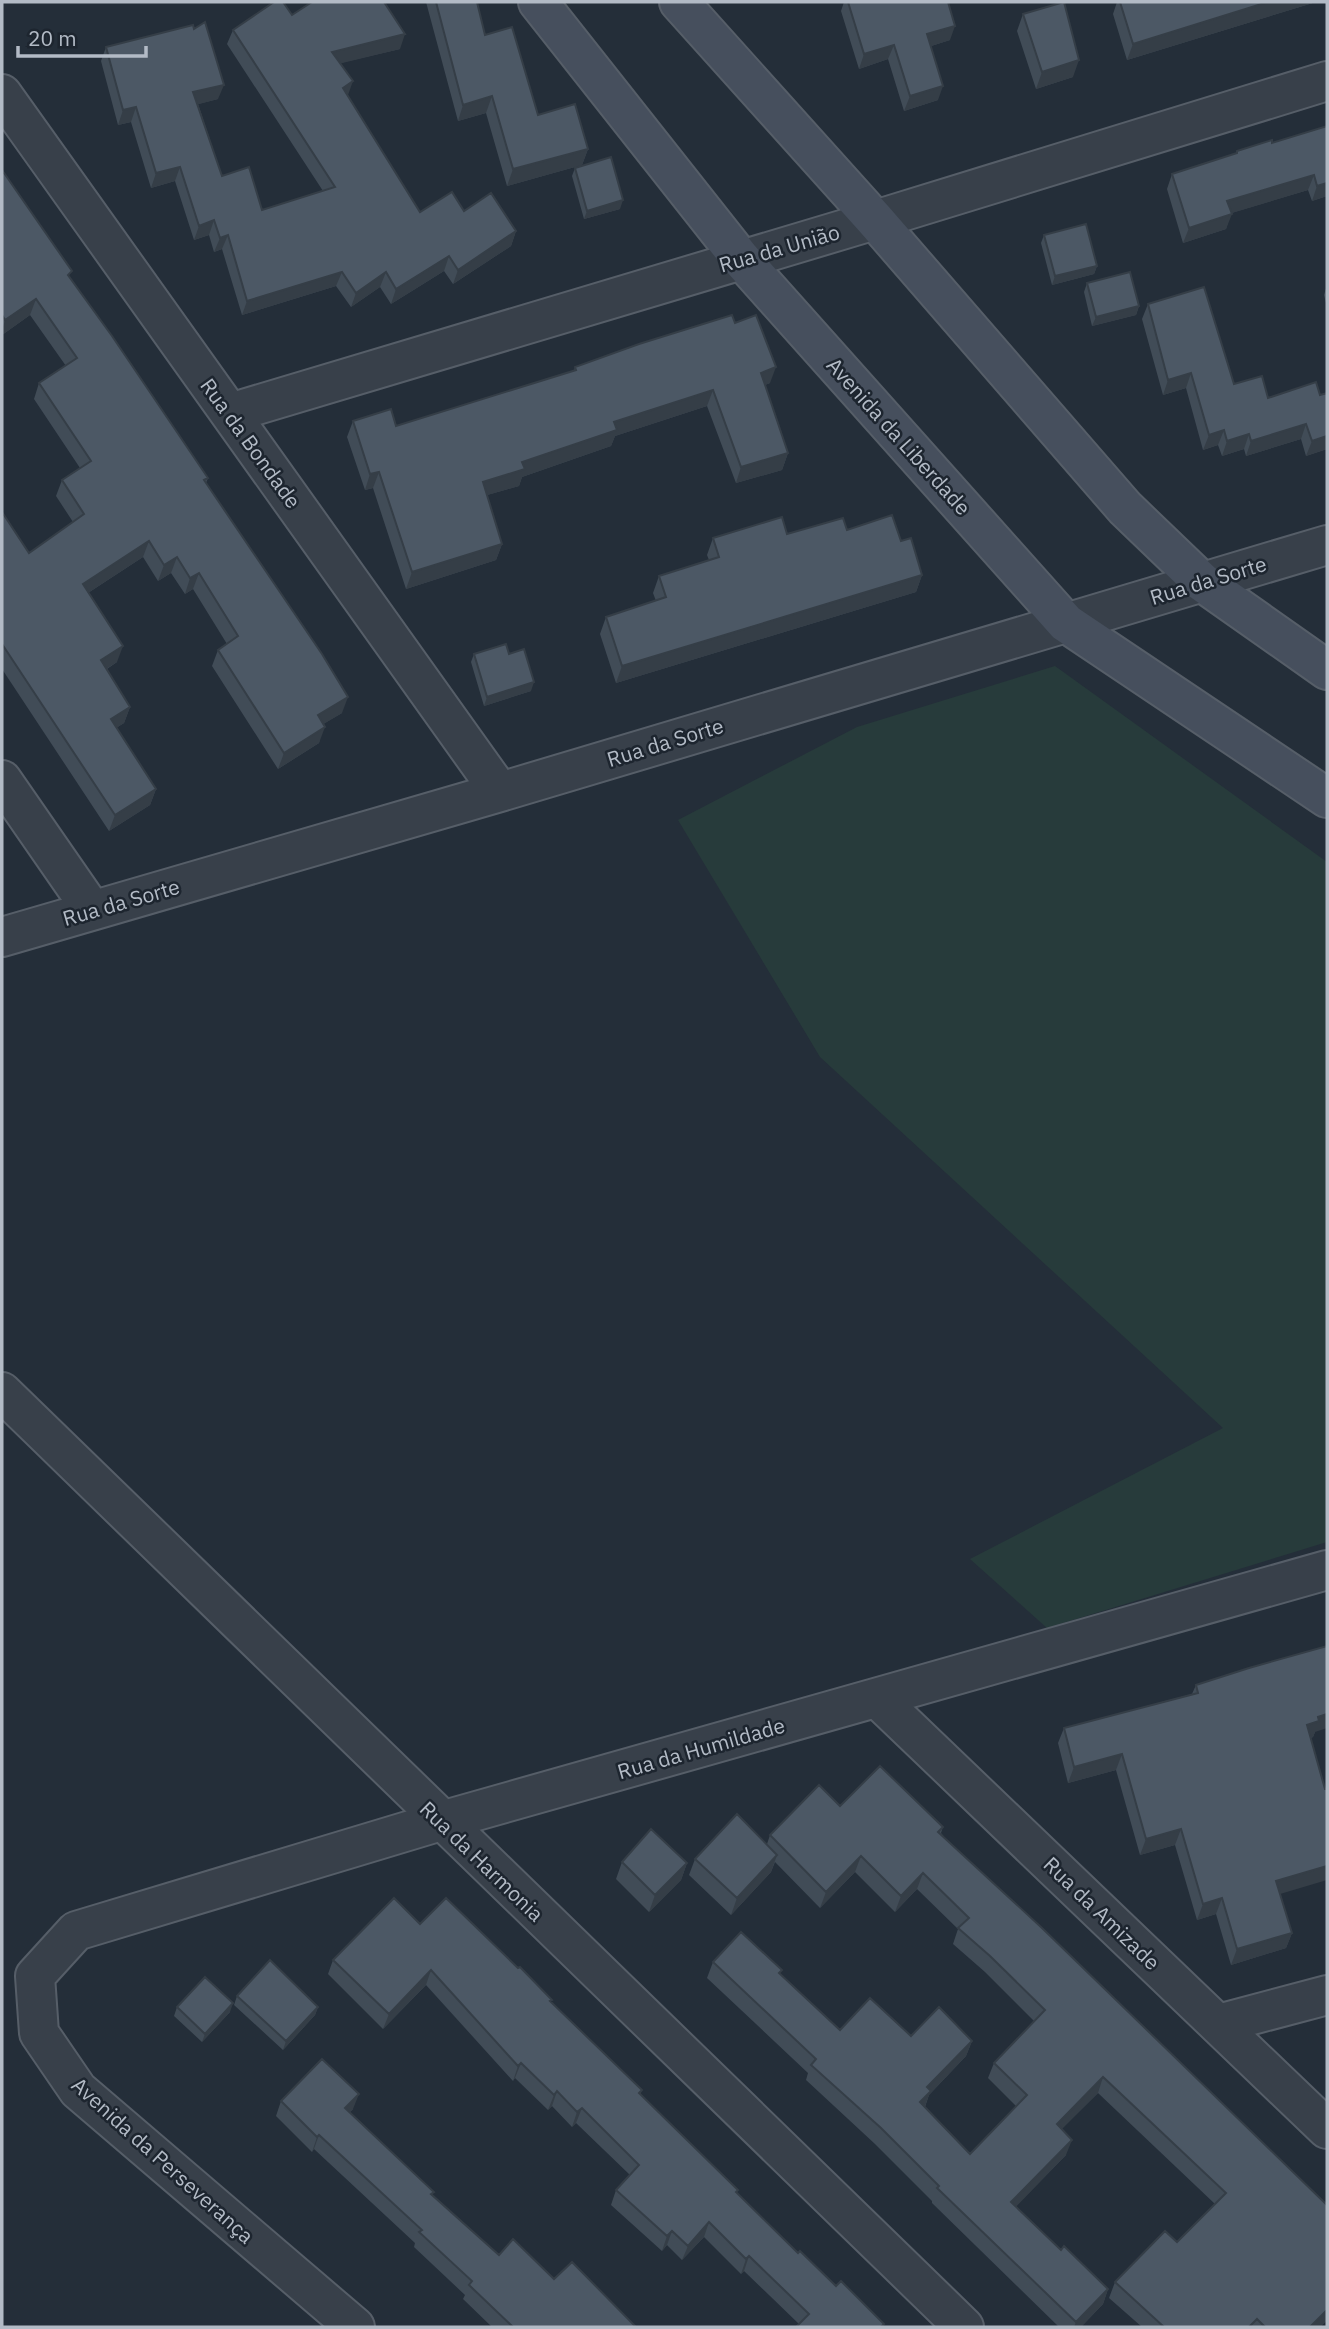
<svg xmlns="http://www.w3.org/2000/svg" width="1329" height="2329" viewBox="0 0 1329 2329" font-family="'IBM Plex Sans',sans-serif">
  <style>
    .green { fill: #273b3b }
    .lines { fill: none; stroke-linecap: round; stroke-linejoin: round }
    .street-casing { stroke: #565e68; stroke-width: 42 }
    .secondary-casing { stroke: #565e68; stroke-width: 42 }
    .street { stroke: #38404a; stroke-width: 38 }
    .secondary { stroke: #464f5d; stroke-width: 38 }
    .wall { fill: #414c57 }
    .shaded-wall { fill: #353e47 }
    .building { fill: #4c5865; stroke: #353e47; stroke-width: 2 }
    .labels { text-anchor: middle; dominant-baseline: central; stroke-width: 5; stroke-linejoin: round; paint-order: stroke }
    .street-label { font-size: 21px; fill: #b3bbc6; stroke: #1d252f }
  </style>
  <rect width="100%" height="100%" fill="#242e39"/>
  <path class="green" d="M1055 666 1327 862V1542L1047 1628 970 1559 1223 1428 820 1057 678 820 857 727Z"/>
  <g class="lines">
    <defs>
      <path id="street" d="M2 94 500 792
        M230 413 875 220 1327 81
        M2 780 92 910
        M2 937 500 792 1327 545
        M2 1392 964 2327
        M877 1698 1327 2129
        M1218 2024 1327 1995
        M355 2327 78 2090 39 2033 35 1976 76 1931 441 1821 1327 1570"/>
      <path id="secondary" d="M538 2 741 259 1066 623 1327 798
        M679 2 875 220 1125 508 1202 582 1327 670"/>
    </defs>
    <use href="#street" class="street-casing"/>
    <use href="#secondary" class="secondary-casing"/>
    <use href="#street" class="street"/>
    <use href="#secondary" class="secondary"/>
  </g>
  <path class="wall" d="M426 2H477L485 35 538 115 588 149 582 165 507 186 486 113 458 121Z
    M844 2H948L950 40 931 46 938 100 904 111 888 59 859 69 841 11Z
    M1117 2H1316L1127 60 1113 14Z
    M1023 14 1073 77 1036 89 1017 31Z
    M292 15 400 49 340 63 348 96 420 212 464 211 516 231 511 246 453 284 444 271 391 304 380 287 351 307 336 286 242 315 222 249 214 252 209 235 194 240 175 181 151 188 131 122 118 125 101 61 106 47 218 99 198 104 222 176 262 210 323 191 227 44 233 30Z
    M1327 126V196L1312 201 1308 190 1231 213 1226 229 1183 243 1167 189 1172 174 1236 154 1237 151 1272 143Z
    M575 168 620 209 584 219 572 176Z
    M2 170 70 278 208 478 206 483 342 713 323 724 319 743 278 769 212 666 218 650 227 644 193 589 185 594 171 573 158 581 143 557 88 593 117 662 107 669 130 707 124 723 116 728 156 789 150 805 109 831 2 669V512L29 553 73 522 56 496 62 480 80 468 34 399 39 383 66 366 30 315 2 335Z
    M1044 235 1097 266 1094 274 1052 285 1041 243Z
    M1087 283 1139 306 1136 315 1092 326 1084 292Z
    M1327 285V307L1324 295Z
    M1148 304 1234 384 1268 398 1316 382 1327 449 1306 456 1301 439 1246 456 1244 449 1222 456 1218 445 1203 450 1186 388 1163 395 1142 319Z
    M735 323 770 383 765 385 788 453 782 470 736 483 707 406 615 436 611 446 522 477 519 486 487 495 502 544 496 560 406 589 373 488 365 490 347 437 353 421 396 426 574 371 575 367Z
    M847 530 901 541 922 575 916 592 616 683 600 634 606 617 656 601 653 593 659 576 709 560 707 555 713 538 787 534Z
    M474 654 531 691 484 706 471 662Z
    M1196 1685 1315 1732 1313 1737 1311 1738 1280 1894 1292 1933 1286 1948 1231 1965 1216 1914 1197 1920 1175 1845 1140 1855 1116 1770 1068 1783 1058 1743 1064 1728 1192 1694Z
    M840 1806 943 1827 941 1833 1327 2320 1320 2327H1142L1109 2298 1115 2282 1177 2242 1215 2204 1098 2093 1061 2129 1066 2155 1016 2206 1061 2250 1108 2289 1103 2304 1081 2327H1059L932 2203V2201L875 2144 806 2080 808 2073 707 1978 713 1962 780 1974 840 2030 972 2041 966 2056 929 2095 925 2107 970 2154 1016 2106 988 2078 994 2063 1034 2021 985 1972 953 1944 958 1929 917 1889 895 1912 855 1872 820 1908 775 1862 771 1872 731 1915 689 1875 695 1859 767 1844 770 1835Z
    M622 1862 687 1863 681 1880 649 1912 616 1879Z
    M420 1924 551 2002 642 2090 640 2095 737 2193 798 2253 836 2286 799 2324 744 2271 741 2274 704 2237 682 2260 667 2245 662 2251 611 2205 616 2190 630 2175 576 2123 572 2127 552 2106 548 2110 515 2078 513 2081 426 1985 383 2029 328 1974 333 1960Z
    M237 1996 318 2007 315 2015 283 2050 234 2005Z
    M177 2007 230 2012 202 2042 174 2016Z
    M281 2101 353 2109 350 2112 434 2192 432 2195 499 2255 554 2279 635 2326V2327H492L463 2299 465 2295 414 2247 415 2243 314 2149 312 2152 276 2116Z"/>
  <path class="shaded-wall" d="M1268 2H1316L1127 60 1133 44Z
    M955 26 950 40 922 49 927 34Z
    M405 34 400 49 326 67 332 52Z
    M894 45 888 59 859 69 864 54Z
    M1079 60 1073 77 1036 89 1042 72Z
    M353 81 348 95 343 88Z
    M224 85 218 99 188 107 193 92Z
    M943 86 938 100 904 111 910 96Z
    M492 96 486 113 458 121 463 105Z
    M136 107 131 122 118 125 123 110Z
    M588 149 582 165 507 186 513 169Z
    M180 167 175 181 151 188 156 173Z
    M1314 175 1308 190 1222 216 1227 201Z
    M1327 183V196L1312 201 1317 186Z
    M623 200 620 209 584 219 587 211Z
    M1232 214 1226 229 1183 243 1189 228Z
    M214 220 209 235 194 240 199 226Z
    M516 231 511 246 453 284 458 270Z
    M228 235 222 249 214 252 220 238Z
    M449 256 444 271 391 304 396 289Z
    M1097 266 1094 274 1052 285 1055 276Z
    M342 272 336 286 242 315 247 301Z
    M386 272 380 287 351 307 356 293Z
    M36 299 30 315 2 335V330L5 320Z
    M1139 306 1136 315 1092 326 1096 317Z
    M776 367 770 383 755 389 761 373Z
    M1191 373 1186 388 1163 395 1168 380Z
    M713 390 707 406 615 436 611 446 522 477 519 486 477 498 483 482 522 462 614 422Z
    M1306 424 1301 439 1246 456 1251 441Z
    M1224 430 1218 445 1203 450 1209 435Z
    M1249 434 1244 449 1222 456 1227 441Z
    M1327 436V449L1306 456 1312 441Z
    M788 453 782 470 736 483 741 467Z
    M379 472 373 488 365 490 370 474Z
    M149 541 143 557 77 600 83 584Z
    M502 544 496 560 406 589 412 572Z
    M177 557 171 573 158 581 164 565Z
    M199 573 193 589 185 594 190 578Z
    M922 575 916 592 616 683 622 666Z
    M123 646 117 662 95 676 101 660Z
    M534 682 531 691 484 706 487 697Z
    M348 697 342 713 312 731 318 715Z
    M130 707 124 723 105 735 111 719Z
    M325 727 319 743 278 769 284 753Z
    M156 789 150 805 109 831 115 815Z
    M1327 1714V1728L1315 1732 1313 1737 1302 1740 1307 1725 1318 1717Z
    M1122 1754 1116 1770 1068 1783 1074 1767Z
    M1181 1829 1175 1845 1140 1855 1146 1839Z
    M777 1855 771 1872 731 1915 737 1898Z
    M861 1856 855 1872 820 1908 826 1892Z
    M687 1863 681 1880 649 1912 655 1895Z
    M1327 1866V1880L1270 1897 1276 1881Z
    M923 1873 917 1889 895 1912 901 1896Z
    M1222 1898 1216 1914 1197 1920 1203 1904Z
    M1292 1933 1286 1948 1231 1965 1237 1949Z
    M431 1970 426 1985 383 2029 389 2014Z
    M233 2003 230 2012 202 2042 205 2034Z
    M318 2007 315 2015 283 2050 286 2041Z
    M972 2041 966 2056 929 2095 925 2106 920 2102 927 2087Z
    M521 2063 515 2078 513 2081 518 2066Z
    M1103 2077 1098 2093 1051 2140 1057 2124Z
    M557 2091 552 2106 548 2110 554 2095Z
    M359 2094 353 2109 340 2123 345 2108Z
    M582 2108 576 2123 572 2127 577 2112Z
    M319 2135 314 2149 312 2152 317 2137Z
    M1072 2140 1066 2155 1006 2217 1011 2202Z
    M709 2222 704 2237 682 2260 688 2246Z
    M672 2231 667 2245 662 2251 667 2236Z
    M749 2256 744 2271 741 2274 746 2259Z
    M1108 2289 1103 2304 1081 2327H1074L1076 2322Z
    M1327 2310V2320L1320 2327H1310Z"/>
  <path class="building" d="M274 2H283L292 15 312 2H384L405 34 332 52 353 81 343 88 420 212 452 192 464 211 491 193 516 231 458 270 449 256 396 289 386 272 356 293 342 272 247 301 228 235 220 238 214 220 199 226 180 167 156 173 136 107 123 110 106 47 193 25 194 29 205 22 224 85 193 92 222 176 249 167 262 210 335 187 233 30Z
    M436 2H477L485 35 512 27 538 115 575 104 588 149 513 169 492 96 463 105Z
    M848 2H948L955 26 927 34 943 86 910 96 894 45 864 54Z
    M1064 2 1079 60 1042 72 1023 14Z
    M1120 2H1268L1133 44Z
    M1327 126V183L1317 186 1314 175 1227 201 1232 214 1189 228 1172 174 1237 153V151L1272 140V143Z
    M611 157 623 200 587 211 575 168Z
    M2 170 72 271 68 275 112 336 208 478 204 480 322 654 348 697 318 715 325 727 284 753 218 650 238 636 199 573 190 578 177 557 164 565 149 541 83 584 123 646 101 660 130 707 111 719 156 789 115 815 2 644V512L29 553 84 514 62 480 91 461 39 383 77 358 36 299 5 320 2 315Z
    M1086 224 1097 266 1055 276 1044 235Z
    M1130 272 1139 306 1096 317 1087 283Z
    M1204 287 1234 384 1262 376 1268 398 1316 382 1320 395 1327 393V436L1312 441 1306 424 1251 441 1249 434 1227 441 1224 430 1209 435 1191 373 1168 380 1148 304Z
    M732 315 735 323 756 315 776 367 761 373 788 453 741 467 713 390 614 422 617 430 522 462 525 469 483 482 502 544 412 572 379 472 370 474 353 421 391 409 396 426 576 370 575 367 639 344Z
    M892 515 901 541 911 538 922 575 622 666 606 617 666 597 659 576 719 557 713 538 782 517 787 534 843 518 847 530Z
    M506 644 509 654 524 649 534 682 487 697 474 654Z
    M1327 1646V1714L1318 1717 1319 1721 1307 1725 1325 1789H1327V1866L1276 1881 1292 1933 1237 1949 1222 1898 1203 1904 1181 1829 1146 1839 1122 1754 1074 1767 1064 1728 1198 1693 1196 1685 1249 1668Z
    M880 1766 943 1827 938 1832 1042 1928 1327 2205V2310L1310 2327H1265L1257 2319 1249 2327H1164L1115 2282 1165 2231 1177 2242 1226 2193 1103 2077 1057 2124 1072 2140 1011 2202 1061 2250 1064 2246 1108 2289 1076 2322 937 2188 939 2186 881 2128 811 2065 816 2059 713 1962 741 1932 782 1970 779 1973 840 2030 870 1998 911 2036 939 2007 972 2041 927 2087 931 2091 920 2102 970 2154 1027 2095 994 2063 1045 2010 990 1956 958 1928 969 1918 923 1873 901 1896 861 1856 826 1892 770 1835 819 1785 840 1806Z
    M737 1814 777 1855 737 1898 695 1859Z
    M651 1829 687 1863 655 1895 622 1862Z
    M394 1898 420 1924 446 1898 518 1968 520 1967 552 2000 550 2001 642 2090 639 2093 738 2190 736 2192 798 2253 800 2251 836 2286 841 2281 884 2324 881 2327H796L809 2314 749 2256 746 2259 709 2222 688 2246 672 2231 667 2236 616 2190 639 2165 582 2108 577 2112 557 2091 554 2095 521 2063 518 2066 431 1970 389 2014 333 1960Z
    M270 1960 318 2007 286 2041 237 1996Z
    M205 1977 233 2003 205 2034 177 2007Z
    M322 2059 359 2094 345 2108 434 2192 431 2194 499 2255 513 2239 554 2279 572 2262 635 2326 634 2327H513L469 2285 472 2281 419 2232 422 2230 319 2135 317 2137 281 2101Z"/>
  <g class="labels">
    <g class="street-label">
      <text transform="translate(779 248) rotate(-16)">Rua da União</text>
      <text transform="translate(899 436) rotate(48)">Avenida da Liberdade</text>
      <text transform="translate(251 443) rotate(54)">Rua da Bondade</text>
      <text transform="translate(1208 580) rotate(-17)">Rua da Sorte</text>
      <text transform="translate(665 742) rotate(-17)">Rua da Sorte</text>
      <text transform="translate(121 902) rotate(-16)">Rua da Sorte</text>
      <text transform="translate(701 1748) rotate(-16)">Rua da Humildade</text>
      <text transform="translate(482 1861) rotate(44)">Rua da Harmonia</text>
      <text transform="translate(1102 1913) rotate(44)">Rua da Amizade</text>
      <text transform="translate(163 2160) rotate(42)">Avenida da Perseverança</text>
    </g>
  </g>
  <rect width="1329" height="2329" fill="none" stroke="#b3bbc6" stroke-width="7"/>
  <path d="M18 46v10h128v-10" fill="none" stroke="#b3bbc6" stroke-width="3.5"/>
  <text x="28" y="46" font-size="21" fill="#b3bbc6" stroke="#1d252f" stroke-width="5" paint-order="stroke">20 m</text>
</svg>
